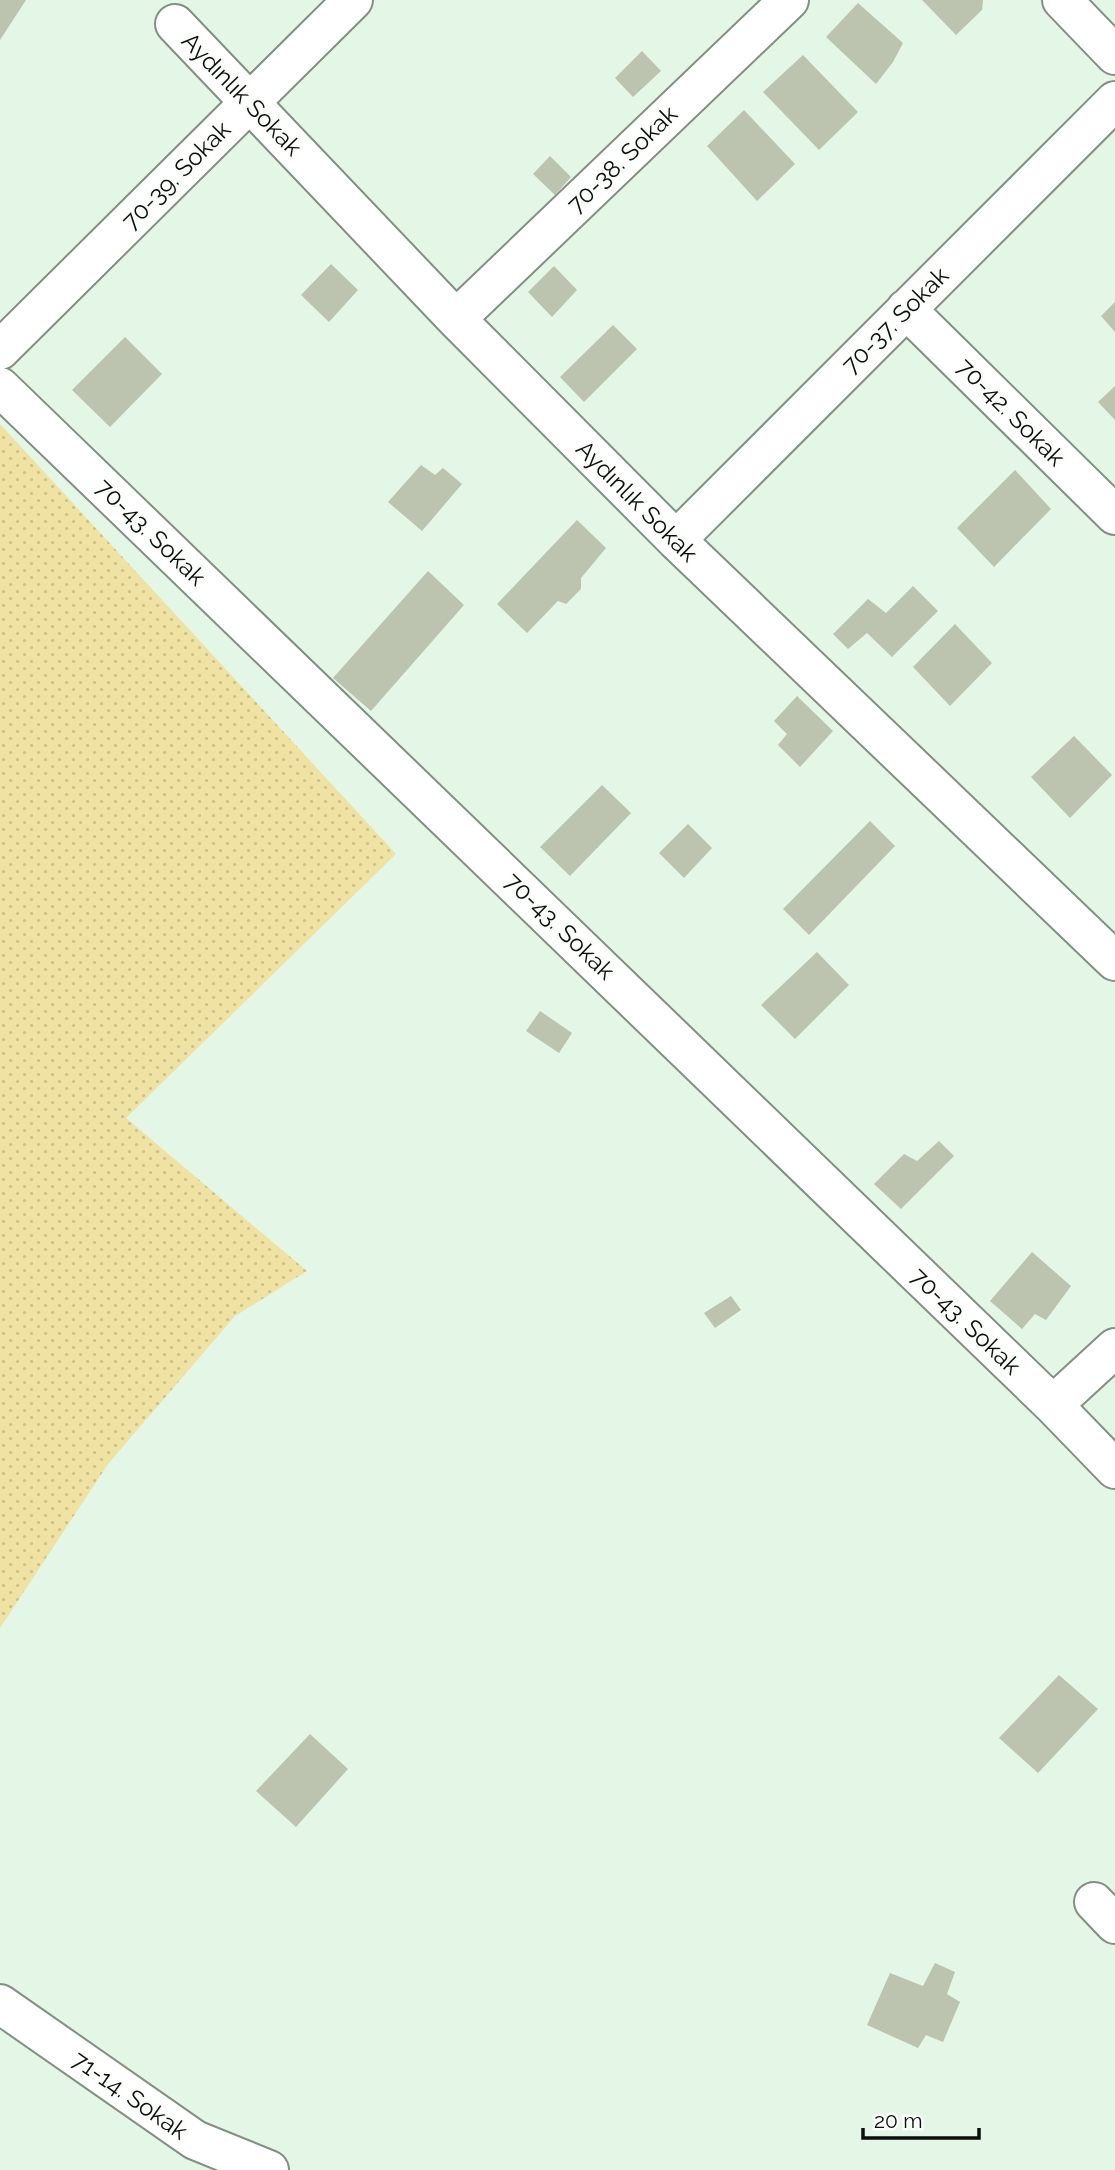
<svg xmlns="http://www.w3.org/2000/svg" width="1115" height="2170" viewBox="0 0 1115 2170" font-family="Raleway,sans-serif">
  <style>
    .grass { fill: url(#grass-dots) }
    .building { fill: #bcc3af }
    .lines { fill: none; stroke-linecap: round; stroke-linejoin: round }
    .minor-casing { stroke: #809082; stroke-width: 42 }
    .minor { stroke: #fff; stroke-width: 38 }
    .labels { text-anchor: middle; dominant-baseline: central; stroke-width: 5; stroke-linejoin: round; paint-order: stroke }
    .street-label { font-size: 24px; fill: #090f0a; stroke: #fbfefb }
  </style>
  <defs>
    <pattern id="grass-dots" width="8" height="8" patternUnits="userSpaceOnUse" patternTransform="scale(1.75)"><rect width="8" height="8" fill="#f0e2a2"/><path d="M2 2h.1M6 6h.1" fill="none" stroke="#ccc18a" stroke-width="1.8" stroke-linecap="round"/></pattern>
  </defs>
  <rect width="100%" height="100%" fill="#e4f6e6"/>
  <path class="grass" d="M0 424 396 854 126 1118 307 1271 235 1316 108 1464 0 1628Z"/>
  <path class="building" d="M0 0H26L0 40Z
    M922 0H983L982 10 956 35Z
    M858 3 903 43 893 62 876 84 826 37Z
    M642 51 661 71 633 97 615 78Z
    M803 55 858 112 819 150 763 92Z
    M744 110 795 164 757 201 707 146Z
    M550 156 571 177 555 195 533 174Z
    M331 264 358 290 329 322 301 295Z
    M554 266 577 290 552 317 528 292Z
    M1115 302V332L1101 316Z
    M613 325 637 349 584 402 560 377Z
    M125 337 162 374 110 427 72 390Z
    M1115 386V420L1098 402Z
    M421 465 435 475 443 468 462 484 422 531 388 502Z
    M1015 470 1051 509 994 567 957 528Z
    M577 520 606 548 581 578V589L566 604 558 601 527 633 497 604Z
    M428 571 464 605 371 711 333 678Z
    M913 586 938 611 892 657 867 633 848 649 833 634 868 599 886 613Z
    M955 624 992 663 950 706 913 667Z
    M797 696 833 731 800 767 778 745 787 734 774 721Z
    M1074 736 1112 775 1070 818 1031 777Z
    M602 785 631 813 570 876 540 847Z
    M870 821 895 846 809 935 783 909Z
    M688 824 712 848 684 878 659 853Z
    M817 952 849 985 795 1039 761 1005Z
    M540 1011 572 1033 559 1053 526 1031Z
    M939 1141 954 1156 901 1209 874 1184 904 1154 917 1161Z
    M1032 1252 1071 1286 1046 1320 1035 1314 1022 1329 990 1301Z
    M731 1296 741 1310 715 1328 704 1313Z
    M1059 1675 1098 1709 1038 1773 999 1738Z
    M310 1734 348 1769 296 1827 256 1791Z
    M935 1963 955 1972 947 1994 960 2002 943 2042 926 2035 918 2048 867 2025 890 1973 923 1986Z"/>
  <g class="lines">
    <defs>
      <path id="minor" d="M1062 0 1115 55
        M175 24 456 319 676 540 1115 961
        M906 309 1115 515
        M456 319 789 0
        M0 350 353 0
        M0 387 1053 1405 1115 1469
        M676 540 1115 101
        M1053 1405 1115 1348
        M1094 1902 1115 1924
        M0 2004 195 2140 269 2170"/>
    </defs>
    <use href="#minor" class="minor-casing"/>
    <use href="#minor" class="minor"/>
  </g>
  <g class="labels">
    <g class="street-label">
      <text transform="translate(242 94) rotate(46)">Aydınlık Sokak</text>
      <text transform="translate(622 159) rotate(-44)">70-38. Sokak</text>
      <text transform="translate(176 175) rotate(-45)">70-39. Sokak</text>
      <text transform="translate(895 320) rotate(-45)">70-37. Sokak</text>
      <text transform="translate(1011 412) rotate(45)">70-42. Sokak</text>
      <text transform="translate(637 501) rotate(45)">Aydınlık Sokak</text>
      <text transform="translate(151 532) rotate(44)">70-43. Sokak</text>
      <text transform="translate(560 926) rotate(44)">70-43. Sokak</text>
      <text transform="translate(966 1321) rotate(44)">70-43. Sokak</text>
      <text transform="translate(130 2095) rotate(35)">71-14. Sokak</text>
    </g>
  </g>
  <path d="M863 2128v10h116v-10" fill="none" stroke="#090f0a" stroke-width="3.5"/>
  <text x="874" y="2128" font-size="21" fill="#090f0a" stroke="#fbfefb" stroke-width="5" paint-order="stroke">20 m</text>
</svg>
